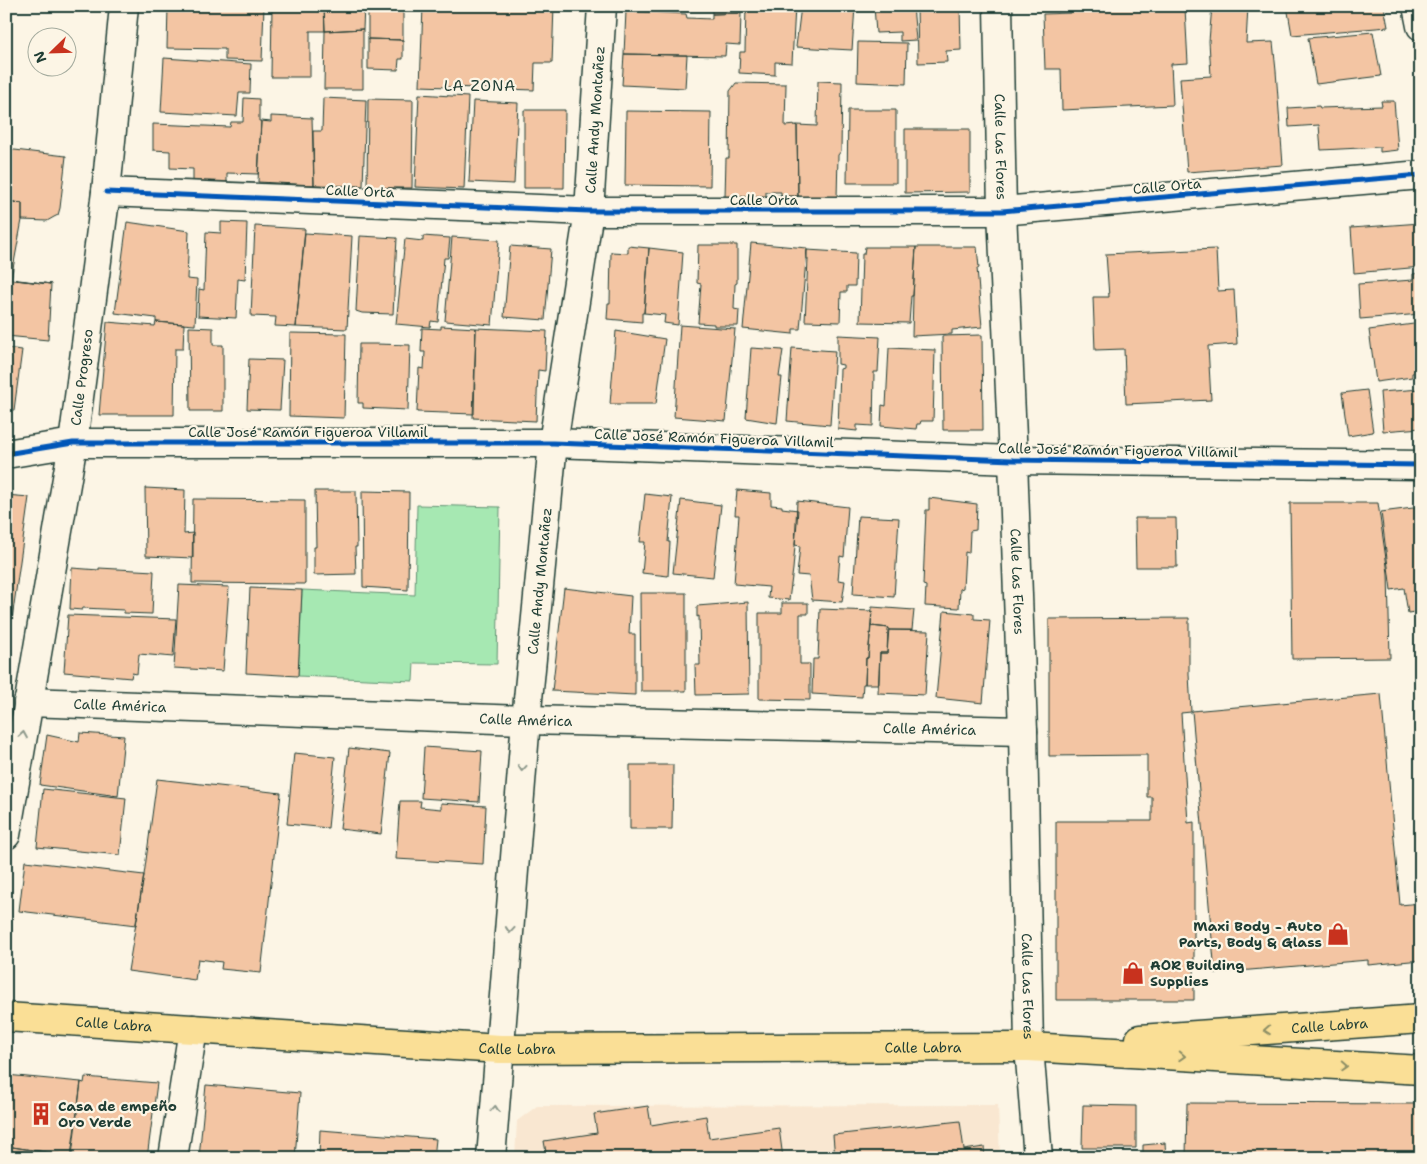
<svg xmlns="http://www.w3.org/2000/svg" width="1427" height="1164" viewBox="0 0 1427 1164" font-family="'Shantell Sans',sans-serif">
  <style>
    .built { fill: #f9e7d1 }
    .green { fill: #a6e8b2; stroke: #629273 }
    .building { fill: #f3c5a3; stroke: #1f3d34 }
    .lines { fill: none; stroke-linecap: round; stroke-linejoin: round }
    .minor-casing { stroke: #1f3d34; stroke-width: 31 }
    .major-casing { stroke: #1f3d34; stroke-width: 31 }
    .minor { stroke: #fcf5e5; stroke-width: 28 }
    .major { stroke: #fadf96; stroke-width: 28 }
    .cycleway-casing { stroke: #fcf5e5; stroke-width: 8 }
    .cycleway { stroke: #0057b8; stroke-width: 5 }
    .oneway { stroke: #8e998c }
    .oneway2 { stroke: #8c8e65 }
    .labels { text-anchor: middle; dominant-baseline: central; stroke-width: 4.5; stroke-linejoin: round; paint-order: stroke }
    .street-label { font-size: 14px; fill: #1f3d34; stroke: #fcf5e5 }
    .poi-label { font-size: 14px; font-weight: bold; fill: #1f3d34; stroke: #fcf5e5; text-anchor: start }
    .neighbourhood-label { font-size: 15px; letter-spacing: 1px; fill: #1f3d34; stroke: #fcf5e5 }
  </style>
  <rect width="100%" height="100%" fill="#fcf5e5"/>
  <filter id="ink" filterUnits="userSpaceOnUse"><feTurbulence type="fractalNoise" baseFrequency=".02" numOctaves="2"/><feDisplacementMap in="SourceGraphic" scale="10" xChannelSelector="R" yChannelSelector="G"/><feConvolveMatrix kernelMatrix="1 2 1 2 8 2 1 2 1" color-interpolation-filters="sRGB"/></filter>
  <g filter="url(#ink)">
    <path class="built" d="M998 1105 1000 1158H515L517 1121 537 1106Z"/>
    <path class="green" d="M417 505 500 507 497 664 414 663 413 681 298 676 302 590 415 595Z"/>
    <path class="building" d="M168 6H264L262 61 225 60V49L167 48Z
      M272 6H324L325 31H310V77H271Z
      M324 6H364L363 29 325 31Z
      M368 6H403V40L368 39Z
      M423 6H554L552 63H535L534 90 420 86Z
      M741 6V13L712 14V10L638 7Z
      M746 6H795L792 63 775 62V75L739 73 740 52H745Z
      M801 6H855L852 50 796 47Z
      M874 6H913L916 40 900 41V32L876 33Z
      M917 6H960L961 50 946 51 947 62 918 63Z
      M1070 6H1155V10L1185 8 1188 63 1171 64 1173 105 1062 110 1061 69H1045L1043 14 1070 13Z
      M1212 6H1248L1246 43 1273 42 1276 71 1283 165 1187 172 1180 78 1211 76 1209 41Z
      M1287 6H1384L1388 27 1292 35Z
      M626 11 686 14 687 18 712 19V14L741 13 740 45 726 44 725 56 624 54Z
      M363 29V89H324L325 31Z
      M1373 32 1381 76 1316 84 1308 38Z
      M368 39 403 40V59H399L398 70 368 69Z
      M858 42 907 43 906 84 857 82Z
      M624 54 687 55 685 88 622 85Z
      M164 58 251 64 250 93H239L237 116 161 112Z
      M818 81 842 82 841 151 838 155 837 198H798L797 125 817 126Z
      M736 83 786 84 785 126 797 125 798 198H781V192H766V197H725L726 158H729L730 91Z
      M419 94 468 97 464 189 415 187Z
      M244 98 259 99V121H261L258 174 227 173V183L193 181V169L170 168V151L153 150V124L230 127 231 122H243Z
      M323 98 366 100 363 186 314 185 313 131H322Z
      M368 99 413 100 412 188H367Z
      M473 101 518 103 514 184 469 182Z
      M1381 101H1394L1398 150 1380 152V147L1321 150 1319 125 1289 127 1288 108 1319 106 1320 108 1382 106Z
      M524 110H565L564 188H524Z
      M848 110H896V183H847Z
      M626 111 711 112 710 186 625 185Z
      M271 116 312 118 314 185 258 182 261 121 271 122Z
      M905 129H970V192L905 193Z
      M6 149 66 156 60 208 58 215 54 217 47 221 22 220V203L6 201Z
      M6 201 22 203V220L11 279 51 284 6 279Z
      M127 222 189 231 187 279 197 280 195 325 156 322V318L115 313Z
      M221 222 247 223 245 280 238 279 236 318 198 316 199 289 204 290 206 232 221 233Z
      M1421 223V267L1354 273 1351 228Z
      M255 226 305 229 296 327 275 326 276 317 251 316Z
      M305 233 352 236 347 329 296 327Z
      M360 236 397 238 393 314 362 313 356 311Z
      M423 236 450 238 448 258H444L438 322 431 321 430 327 396 324 405 239 423 241Z
      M452 237 499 240 492 325 445 321Z
      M751 243 807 248 800 329H793V334L743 329Z
      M698 245H737V283L735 284 734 309 739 310 738 326H714V324L698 323 701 284 697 283Z
      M510 246 551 249 545 320 504 317Z
      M628 246 649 248 644 313H642V322L607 319 608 303H610L611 252 628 253Z
      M865 247H916L913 296H911L909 323 860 322 862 254H864Z
      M916 247H977L979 268H977L982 327 952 330V334L912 336 913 296Z
      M649 248 683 252 678 325 664 323 665 315 644 313Z
      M1216 249 1218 291 1234 290 1237 344 1208 346 1211 400 1126 404 1124 349 1095 350 1093 297H1109L1106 254Z
      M807 250 856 253 855 286H847V292H841L840 322 805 321 808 259H807Z
      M1421 273V314L1360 319 1358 284 1413 280V274Z
      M6 279 51 284 48 340 6 336Z
      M107 322 155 326 156 322 184 324 183 349H175L174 415H99Z
      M1421 323V372L1412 373V377L1376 382 1369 330Z
      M680 325 735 329 726 421 674 417Z
      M441 326 476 328 474 414 417 412 419 368 424 369 425 352H421L422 328 441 329Z
      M189 327 213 328V345H223V411H190Z
      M476 328 547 331 545 371 538 370 536 421 473 418Z
      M616 331 665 339 656 404H610Z
      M290 333 346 334 344 418 289 416Z
      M838 335 880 337 878 372H874L873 426 857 425V431L838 429 840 369 843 368V365L838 364Z
      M982 335 983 430H943L942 336Z
      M359 344H376L410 345 408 410 363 408V403H358Z
      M6 348 22 350 14 410 6 409Z
      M751 348 783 350 779 377H782L777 423 746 418Z
      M792 348 835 351 830 425 787 421Z
      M889 348 935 350 933 421H921L920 424H917L916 429 881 426 882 405 886 406Z
      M249 359 283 360 280 410 247 409Z
      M1421 389V428L1383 431 1380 392Z
      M1367 390 1373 432 1348 436 1342 393Z
      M145 488 185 490 184 534 193 533V558L146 556Z
      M737 490 771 493V505L782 506V508L798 510 793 569 789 600 768 598 769 587 734 584 739 515H735Z
      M315 491H356L357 547H355L356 574 314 575V547H316Z
      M362 491 409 492 408 590 363 587Z
      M645 494 672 497 668 542H670L668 576 642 573 645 542H640Z
      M6 495 29 497 6 662Z
      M929 498 977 504 976 530 970 531 969 553 965 552 963 588 960 589 959 608 925 606 926 586 923 585 926 510H929Z
      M193 499 305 500V584L192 583Z
      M681 500 721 505 713 577 673 573Z
      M797 501 848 507 844 557 840 556 838 580 845 581 842 602 812 600 809 576 797 575 800 546 795 545Z
      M1290 503H1378L1388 573 1390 658 1292 659Z
      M1421 507V611L1408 613 1404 588 1391 590 1381 512Z
      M858 516 899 518 894 597 853 594Z
      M1135 518H1176L1177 567H1136Z
      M72 568 99 570V568L154 571 152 614 124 613V610L83 608 82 610 70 609Z
      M179 585 229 587 223 671 174 668Z
      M250 588 302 590 298 676 246 673Z
      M564 588 631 596 629 634H635V695L552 691Z
      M640 593H686V691H641Z
      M748 602 749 694 696 695 695 665H700L699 616 697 617V606Z
      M782 603H808V614H800V664H810V700L759 699V613H782Z
      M872 607 914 610 912 630H888L889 628 871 626Z
      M820 609 872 611 868 658H866L865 684H863L862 697 812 694 813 659H818Z
      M944 611 974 614V619L990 620 983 703 936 698Z
      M68 615 176 619 173 657 139 654 137 674 132 673 131 678 64 672Z
      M1189 618V674L1191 712 1181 713 1188 823 1194 822V1000H1056V821H1152V797H1147V755L1049 756V619Z
      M871 626 889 628 887 653H880L879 684H865L866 658H868Z
      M888 630 929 631 925 695 878 693 880 653H887Z
      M1381 694 1400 905 1421 903V960L1368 965V960L1215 973 1192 711Z
      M80 733 124 736 118 796 40 785 47 735 79 742Z
      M424 747 482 751 479 802 421 798Z
      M349 748 390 753 381 834 340 829Z
      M294 753 335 757 328 828 287 824Z
      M630 765H673L672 829H630Z
      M157 779 281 793 261 973 221 969 222 962 198 959 195 980 128 971 144 875Z
      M43 789 126 798 120 855 37 847Z
      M400 801H421L420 807 441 809V803L486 806 483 864 396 859Z
      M25 861 144 875 136 925 19 911Z
      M6 1075 81 1082 71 1156 6 1146Z
      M85 1077 157 1083 147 1158H102L72 1155 81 1082 84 1083Z
      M206 1085 300 1093 295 1158H199Z
      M1187 1103 1421 1104V1158H1186Z
      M1083 1105 1136 1106V1148H1082Z
      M648 1106 651 1125 706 1116 709 1138 779 1128 783 1158H547L544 1141 597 1133 594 1114Z
      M960 1121 964 1150 984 1147 985 1158H835L833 1135Z
      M320 1130 436 1139 434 1158H319Z
      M1165 1143 1166 1158H1143V1145Z
      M6 1146 71 1156V1158H6Z
      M72 1155 96 1157V1158H71Z"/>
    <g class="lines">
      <defs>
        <g id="minor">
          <path id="s1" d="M998 6 1002 211 1013 460 1023 731 1029 1047 1038 1158"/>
          <path d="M1417 6 1421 26"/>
          <path d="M106 192 589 211H1002L1421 175"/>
          <path d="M6 452 12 453 73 443H553L1013 460 1421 465"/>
          <path id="s2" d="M28 702 526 720 1023 731"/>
          <path id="s3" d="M6 835 73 443 106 192 124 6"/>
          <path d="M173 1158 193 1029"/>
          <path id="s4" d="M491 1158 526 720 553 443 589 211 602 6"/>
        </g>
        <g id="major">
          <path id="s5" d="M6 1017 500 1049 1029 1047 1421 1070"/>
          <path id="s6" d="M1140 1039 1421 1019"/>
        </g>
      </defs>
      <use href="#minor" class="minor-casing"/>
      <use href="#major" class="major-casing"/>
      <use href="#minor" class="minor"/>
      <use href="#major" class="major"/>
      <defs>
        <path id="cycleway" d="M106 192 589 211H1002L1421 175
          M6 452 12 453 73 443H553L1013 460 1421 465"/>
      </defs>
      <use href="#cycleway" class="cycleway-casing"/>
      <use href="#cycleway" class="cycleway"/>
    </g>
    <defs><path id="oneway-chevron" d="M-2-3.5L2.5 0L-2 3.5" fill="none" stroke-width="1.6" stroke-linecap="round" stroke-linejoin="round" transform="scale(1.25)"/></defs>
    <g class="oneway">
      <use href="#oneway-chevron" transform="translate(23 735) rotate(-81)"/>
      <use href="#oneway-chevron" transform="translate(522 768) rotate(95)"/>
      <use href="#oneway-chevron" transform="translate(510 930) rotate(95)"/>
      <use href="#oneway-chevron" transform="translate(495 1109) rotate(-85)"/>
    </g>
    <g class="oneway2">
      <use href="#oneway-chevron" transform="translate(1267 1030) rotate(176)"/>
      <use href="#oneway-chevron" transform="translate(1182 1056) rotate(3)"/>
      <use href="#oneway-chevron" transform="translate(1344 1066) rotate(3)"/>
    </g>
  </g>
  <defs>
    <symbol id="shop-bare" viewBox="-9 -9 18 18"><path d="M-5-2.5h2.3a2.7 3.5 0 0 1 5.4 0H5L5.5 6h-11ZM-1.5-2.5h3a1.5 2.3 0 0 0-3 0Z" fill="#c8321e" stroke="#fcf5e5" stroke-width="2.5" paint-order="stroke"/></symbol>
    <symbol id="building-bare" viewBox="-9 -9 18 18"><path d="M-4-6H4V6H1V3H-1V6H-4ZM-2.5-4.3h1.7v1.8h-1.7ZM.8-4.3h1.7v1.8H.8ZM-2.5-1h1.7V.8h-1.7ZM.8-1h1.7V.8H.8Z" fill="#c8321e" stroke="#fcf5e5" stroke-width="2.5" paint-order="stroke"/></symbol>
  </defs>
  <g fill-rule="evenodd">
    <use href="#shop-bare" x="1322" y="918" width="32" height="32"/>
    <use href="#shop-bare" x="1117" y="957" width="32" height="32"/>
    <use href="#building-bare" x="25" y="1098" width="32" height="32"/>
  </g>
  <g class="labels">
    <g class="street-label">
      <text stroke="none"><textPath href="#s4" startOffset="1044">Calle Andy Montañez</textPath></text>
      <text stroke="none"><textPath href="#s1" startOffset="141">Calle Las Flores</textPath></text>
      <text transform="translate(1167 186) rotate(-5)">Calle Orta</text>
      <text transform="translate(360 191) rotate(2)">Calle Orta</text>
      <text x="764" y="200">Calle Orta</text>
      <text stroke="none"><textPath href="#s3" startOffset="464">Calle Progreso</textPath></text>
      <text x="308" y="432">Calle José Ramón Figueroa Villamil</text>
      <text transform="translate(714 438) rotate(2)">Calle José Ramón Figueroa Villamil</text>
      <text transform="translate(1118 450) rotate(1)">Calle José Ramón Figueroa Villamil</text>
      <text stroke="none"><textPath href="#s4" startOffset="579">Calle Andy Montañez</textPath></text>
      <text stroke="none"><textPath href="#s1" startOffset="576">Calle Las Flores</textPath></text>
      <text stroke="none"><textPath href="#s2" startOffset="92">Calle América</textPath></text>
      <text stroke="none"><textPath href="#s2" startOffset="498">Calle América</textPath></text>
      <text stroke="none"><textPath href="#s2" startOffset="902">Calle América</textPath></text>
      <text stroke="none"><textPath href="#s1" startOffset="981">Calle Las Flores</textPath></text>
      <text stroke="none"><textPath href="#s5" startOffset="108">Calle Labra</textPath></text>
      <text stroke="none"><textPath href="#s6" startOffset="190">Calle Labra</textPath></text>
      <text stroke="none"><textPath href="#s5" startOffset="512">Calle Labra</textPath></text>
      <text stroke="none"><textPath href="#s5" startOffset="918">Calle Labra</textPath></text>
    </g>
    <g class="poi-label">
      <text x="1322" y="926" text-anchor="end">Maxi Body - Auto<tspan x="1322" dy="16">Parts, Body &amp; Glass</tspan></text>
      <text x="1150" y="965">AOR Building<tspan x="1150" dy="16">Supplies</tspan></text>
      <text x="58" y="1106">Casa de empeño<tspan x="58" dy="16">Oro Verde</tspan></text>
    </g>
    <g class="neighbourhood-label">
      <text x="480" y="86">LA ZONA</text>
    </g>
  </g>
  <rect width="1427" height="1164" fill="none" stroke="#fcf5e5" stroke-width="25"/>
  <rect x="12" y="12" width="1402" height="1139" fill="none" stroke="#1f3d34" stroke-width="2" filter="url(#ink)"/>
  <g transform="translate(52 52) rotate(247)"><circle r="24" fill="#fcf5e5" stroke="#a4ab9e"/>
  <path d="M0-4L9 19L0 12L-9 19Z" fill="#c8321e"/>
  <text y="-8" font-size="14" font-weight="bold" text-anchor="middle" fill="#1f3d34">N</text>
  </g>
</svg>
